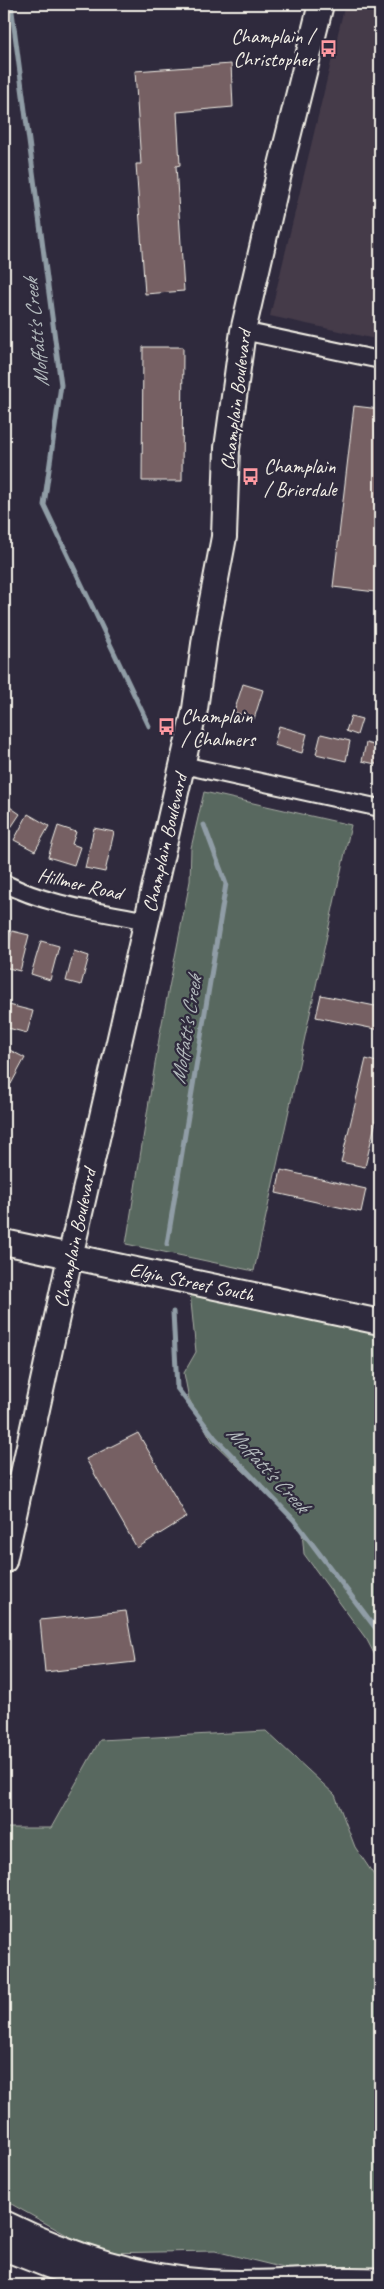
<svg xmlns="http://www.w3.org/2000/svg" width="384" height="2289" viewBox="0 0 384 2289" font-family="Caveat,sans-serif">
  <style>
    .built { fill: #443a49 }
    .green { fill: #58675e; stroke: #a6aca3 }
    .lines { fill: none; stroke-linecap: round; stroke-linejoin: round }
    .stream { stroke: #909da6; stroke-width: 5 }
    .building { fill: #766064; stroke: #f4f1e8 }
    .street-casing { stroke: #f4f1e8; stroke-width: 20 }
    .secondary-casing { stroke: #f4f1e8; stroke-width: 28 }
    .street { stroke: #2f2a3d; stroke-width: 16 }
    .secondary { stroke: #2f2a3d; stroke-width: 24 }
    .labels { text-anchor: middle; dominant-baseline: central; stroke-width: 4.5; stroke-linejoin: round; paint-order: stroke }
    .poi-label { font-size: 20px; fill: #f4f1e8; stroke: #2f2a3d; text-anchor: start }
    .street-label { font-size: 20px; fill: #f4f1e8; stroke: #2f2a3d }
    .water-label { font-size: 21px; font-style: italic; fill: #b2b9bc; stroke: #2f2a3d }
  </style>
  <rect width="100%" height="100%" fill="#2f2a3d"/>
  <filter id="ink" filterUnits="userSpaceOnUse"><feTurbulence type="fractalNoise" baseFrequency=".02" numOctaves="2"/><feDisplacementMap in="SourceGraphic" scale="10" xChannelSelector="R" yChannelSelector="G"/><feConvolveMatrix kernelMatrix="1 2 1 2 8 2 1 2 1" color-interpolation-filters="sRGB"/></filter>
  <g filter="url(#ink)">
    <path class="built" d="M345 4H380V340L270 316Z"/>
    <path class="green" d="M204 792 351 825 254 1271 126 1244 160 1033 190 881 191 848Z
      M189 1282 380 1323V1665L367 1640 304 1554 302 1532 287 1513 212 1441 189 1399 184 1373 196 1352Z
      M266 1731 335 1795 355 1847 380 1884V2269H288L215 2251 99 2253 4 2200V1828H51L100 1740Z"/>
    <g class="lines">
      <path class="stream" d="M11 4 61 385 44 505 149 726
        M167 1244 226 884 204 825
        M173 1312 177 1388 215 1438 294 1520 380 1634"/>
    </g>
    <path class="building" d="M231 64 233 107 177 112 180 165 176 166 184 291 145 294 136 164H141L135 71Z
      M143 347H183L182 481H142Z
      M354 406 380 409V552L376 592 333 587Z
      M243 684 263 690 254 719 234 712Z
      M351 716 362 719 357 735 346 731Z
      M279 726 307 734 302 753 274 745Z
      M321 734 350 741 346 761 316 754Z
      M366 743 380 747V765L362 761Z
      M4 803 20 814 4 838Z
      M28 814 49 826 35 851 14 840Z
      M58 826 76 832 72 844 80 847 74 865 48 857Z
      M94 828 114 832 105 872 85 868Z
      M12 931 29 935 20 971 4 967Z
      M41 941 59 946 50 980 31 974Z
      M74 951 89 956 81 985 66 981Z
      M321 995 380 1007V1030L316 1017Z
      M9 1005 33 1011 27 1033 4 1027Z
      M6 1048 25 1058 11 1084 4 1080V1053Z
      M366 1059 380 1063V1103L365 1167 341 1162Z
      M281 1170 366 1189 361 1212 276 1193Z
      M138 1433 187 1517 137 1548 86 1459Z
      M126 1611 135 1662 45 1672 40 1620Z"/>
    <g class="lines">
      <defs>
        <path id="street" d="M243 331 380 360
          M183 765 380 808
          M4 883C49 906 99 911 148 921"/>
        <path id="secondary" d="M4 1242 380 1322
          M4 1561 70 1257 195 709 205 637 224 537 227 448 243 331 281 165 321 4
          M4 2223C67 2254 138 2277 208 2282 266 2286 323 2277 380 2281
          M4 2248 53 2267 116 2285"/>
      </defs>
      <use href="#street" class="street-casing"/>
      <use href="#secondary" class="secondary-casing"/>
      <use href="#street" class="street"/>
      <use href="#secondary" class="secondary"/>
    </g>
  </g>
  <defs>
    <symbol id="bus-bare" viewBox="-9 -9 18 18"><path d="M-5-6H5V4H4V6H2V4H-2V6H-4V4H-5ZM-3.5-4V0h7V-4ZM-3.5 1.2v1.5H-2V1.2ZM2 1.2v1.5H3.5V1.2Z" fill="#ff9aa2" stroke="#2f2a3d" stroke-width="2.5" paint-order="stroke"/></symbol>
  </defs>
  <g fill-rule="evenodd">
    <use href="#bus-bare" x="316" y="36" width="25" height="25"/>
    <use href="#bus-bare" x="238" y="464" width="25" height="25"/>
    <use href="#bus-bare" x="154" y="714" width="25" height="25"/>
  </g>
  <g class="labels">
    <g class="poi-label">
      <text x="314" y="36" text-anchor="end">Champlain /<tspan x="314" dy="23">Christopher</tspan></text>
      <text x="264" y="466">Champlain<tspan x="264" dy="23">/ Brierdale</tspan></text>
      <text x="181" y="716">Champlain<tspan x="181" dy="23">/ Chalmers</tspan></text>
    </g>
    <g class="street-label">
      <text transform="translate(236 400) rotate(-83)">Champlain Boulevard</text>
      <text transform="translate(165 843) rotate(-77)">Champlain Boulevard</text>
      <text transform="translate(80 884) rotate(13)">Hillmer Road</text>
      <text transform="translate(75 1238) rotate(-78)">Champlain Boulevard</text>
      <text transform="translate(192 1282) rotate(12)">Elgin Street South</text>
    </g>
    <g class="water-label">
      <text transform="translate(36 333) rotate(-96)">Moffatt's Creek</text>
      <text transform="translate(186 1030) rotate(-81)">Moffatt's Creek</text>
      <text transform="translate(268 1469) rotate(47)">Moffatt's Creek</text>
    </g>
  </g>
  <rect width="384" height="2289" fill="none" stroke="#2f2a3d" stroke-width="20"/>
  <rect x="10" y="10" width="364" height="2269" fill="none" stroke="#f4f1e8" stroke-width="2" filter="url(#ink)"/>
</svg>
